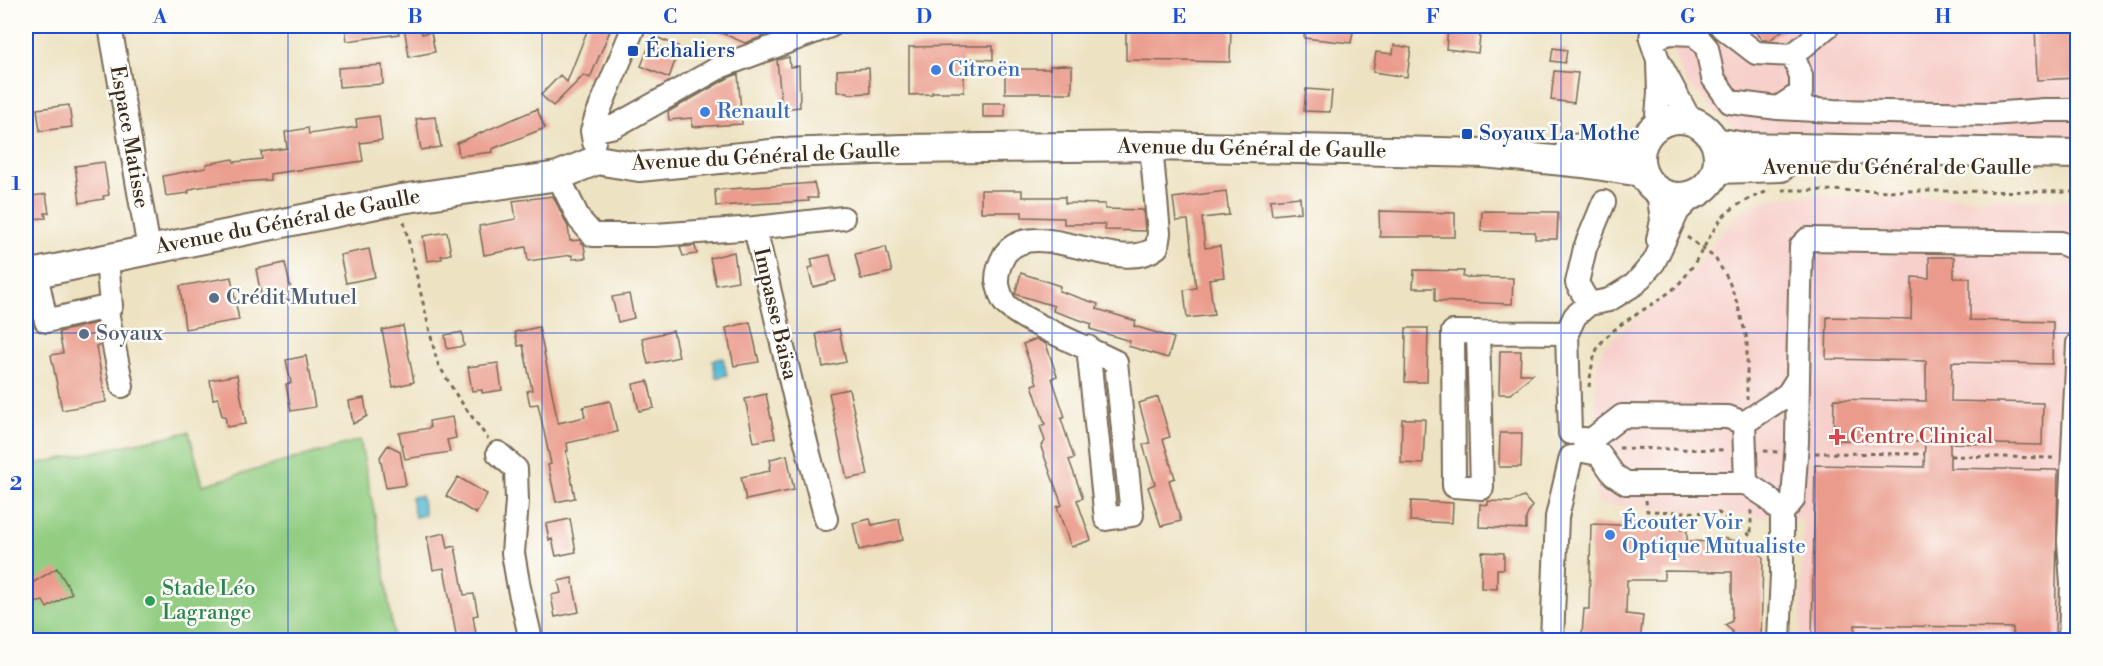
<svg xmlns="http://www.w3.org/2000/svg" width="2103" height="666" viewBox="0 0 2103 666" font-family="'Libre Bodoni',serif">
  <style>
    .built { fill: #f7d0cc }
    .green { fill: #92cd82; stroke: #667c50; stroke-width: 1.5 }
    .water { fill: #57bbd5; stroke: #49727a; stroke-width: 1.5 }
    .building { fill: #ea9b8c }
    .lines { fill: none; stroke-linecap: round; stroke-linejoin: round }
    .minor-casing { stroke: #796a57; stroke-width: 26 }
    .major-casing { stroke: #796a57; stroke-width: 32 }
    .path { stroke: #796a57; stroke-width: 3; stroke-dasharray: 4.5 4.5; stroke-linecap: butt }
    .minor { stroke: #fff; stroke-width: 22 }
    .major { stroke: #fff; stroke-width: 28 }
    .grid { fill: none; stroke: #1d4ed8; stroke-width: 1.5; stroke-opacity: 0.55 }
    .transit-dot { fill: #1a4fb4; stroke: #fdfcf7; stroke-width: 2 }
    .shop-dot { fill: #3f7fe0; stroke: #fdfcf7; stroke-width: 2 }
    .service-dot { fill: #5c6f8a; stroke: #fdfcf7; stroke-width: 2 }
    .health-dot { fill: #e0444e; stroke: #fdfcf7; stroke-width: 2 }
    .leisure-dot { fill: #2e9e5b; stroke: #fdfcf7; stroke-width: 2 }
    .labels { text-anchor: middle; dominant-baseline: central; stroke-width: 5; stroke-linejoin: round; paint-order: stroke }
    .transit-label { font-size: 21px; fill: #164399; stroke: #fdfcf7; text-anchor: start }
    .shop-label { font-size: 21px; fill: #366cbe; stroke: #fdfcf7; text-anchor: start }
    .street-label { font-size: 21px; fill: #3b2a1e; stroke: #fdfcf7 }
    .service-label { font-size: 21px; fill: #4e5e75; stroke: #fdfcf7; text-anchor: start }
    .health-label { font-size: 21px; fill: #be3a42; stroke: #fdfcf7; text-anchor: start }
    .leisure-label { font-size: 21px; fill: #27864d; stroke: #fdfcf7; text-anchor: start }
    .neatline { fill: none; stroke: #1d4ed8; stroke-width: 2 }
    .grid-label { font-size: 20px; text-anchor: middle; font-weight: bold; fill: #1d4ed8 }
  </style>
  <rect width="100%" height="100%" fill="#fdfcf7"/>
  <filter id="ink" filterUnits="userSpaceOnUse"><feTurbulence type="fractalNoise" baseFrequency=".0167" numOctaves="2"/><feDisplacementMap in="SourceGraphic" scale="12" xChannelSelector="R" yChannelSelector="G"/><feConvolveMatrix kernelMatrix="1 2 1 2 8 2 1 2 1" color-interpolation-filters="sRGB"/></filter>
  <filter id="wash" filterUnits="userSpaceOnUse"><feTurbulence type="fractalNoise" baseFrequency=".008" numOctaves="4" result="noise"/><feDisplacementMap in="SourceGraphic" scale="24" xChannelSelector="R" yChannelSelector="G"/><feGaussianBlur stdDeviation="1.35" result="paint"/><feColorMatrix in="noise" values="0 0 0 0 0 0 0 0 0 0 0 0 0 0 0 0 0 1.4 0 .05"/><feComposite in="paint" operator="in"/></filter>
  <g filter="url(#wash)">
    <rect width="100%" height="100%" fill="#ede2c2"/>
    <path class="built" d="M1662 26H2077V142L1738 131 1687 84Z
      M1812 195 2077 200V640H1800L1804 520 1596 504V370L1603 346 1695 270 1717 238 1741 211 1772 198Z"/>
    <path class="green" d="M189 432 203 485 360 440 381 546 394 640H26V566L35 562 26 504V466Z"/>
    <path class="water" d="M723 358 727 375 716 378 713 360Z
      M421 496 425 515 415 517 411 497Z"/>
    <g id="blocks">
      <path class="building" d="M345 26H398L399 34 347 41Z
        M404 26H420L422 34 431 32 435 52 409 57Z
        M589 26H612L590 78 584 75 553 106 541 95 560 75 567 82Z
        M705 26H769L764 36 745 43Z
        M1126 26H1231L1230 62 1126 60Z
        M1305 26H1354L1351 43 1304 38Z
        M1751 26H1788L1770 40H1763Z
        M2035 26H2078V78L2037 80Z
        M1468 27 1481 28 1478 53 1446 49 1448 28 1468 30Z
        M653 36 678 46 674 54 677 55 669 78 641 66Z
        M1394 45 1411 48 1407 77 1373 72 1376 52 1393 54Z
        M964 46H993V60L964 58V92H932V94L909 95V47Z
        M1553 48 1567 50 1565 63 1551 61Z
        M789 57 790 67 799 66 800 107 782 109 777 60Z
        M382 65 383 84 339 87 338 68Z
        M1064 65 1072 66V93H1005V69H1050V66Z
        M869 68 870 93 848 94V92H837V70Z
        M1554 71 1578 73 1574 103 1551 100Z
        M738 74 742 124 692 127V118L669 120 668 112 728 78Z
        M1306 89 1332 91 1330 112 1304 111Z
        M983 103H1005V117H983Z
        M69 105 72 127 40 131 37 109Z
        M537 109 545 128 492 149 493 152 459 156 457 143Z
        M379 116 382 140 360 143 363 161 270 174V180L227 183 194 188 188 191 189 193 166 196 163 176 206 168V164L233 159 234 162 262 159 261 152 287 148 285 132 308 128 309 134 357 127 356 119Z
        M435 117 441 147 421 150 416 119Z
        M104 162 109 195 103 196 104 199 80 203 75 166Z
        M814 183 818 198H808L809 201 716 206 715 190Z
        M981 190H1022V197H1065V203L1105 204V209L1143 210 1145 231 1105 230V224H1064V218L1022 217V212H981Z
        M1226 191 1229 215 1202 218 1205 248 1220 246 1224 277 1209 279 1214 315 1187 318 1184 290 1196 288 1188 220 1176 221 1173 198Z
        M46 194 49 213H45L46 218 26 219V197Z
        M553 196 568 227 570 241 579 240 584 245 586 258 572 259V255L528 261 526 247 484 255 479 226 516 219 513 201Z
        M1300 197 1301 212 1272 215 1270 200Z
        M1379 211 1455 213V237H1380Z
        M1482 211 1558 212 1557 239H1535V232L1481 231Z
        M447 232 451 254 441 256 442 259 427 261 423 236Z
        M695 246 697 254 683 256 680 247Z
        M886 247 892 272 861 279 855 254Z
        M369 249 375 277 346 283 340 255Z
        M734 252 738 281 716 285 710 258Z
        M830 255 836 281 813 287 808 268 813 267 811 259Z
        M1929 257H1954V278H1970V320L2053 322 2052 364 1952 362 1951 401 2043 403 2042 445 1950 443V468L2058 470 2055 640H2013V628L1855 625 1854 640H1812L1815 465 1924 467 1925 442 1833 440 1834 399 1926 401V361L1826 359 1827 317 1911 319 1912 277 1929 278Z
        M285 263 293 299 263 305 256 269Z
        M1414 270 1464 271 1463 277 1513 278 1512 304 1435 301V288H1413Z
        M1021 273 1060 286 1059 291 1098 304 1097 309 1136 321 1134 326 1174 338 1168 358 1128 346 1130 341 1090 329 1092 324 1053 311 1054 306 1015 294Z
        M231 277 239 320 185 329 180 286Z
        M629 294 634 318 618 322 612 297Z
        M750 322 759 362 734 366 726 328Z
        M96 323 100 345 96 346 106 402 62 410 51 355 63 353 59 332Z
        M403 326 414 382 393 387 382 330Z
        M539 327 558 423 585 417 583 407 610 401 617 432 567 443 568 451H566L575 498 556 502 548 465 551 464 538 404 530 405 527 391 532 390 523 345 518 346 515 332Z
        M1406 328H1428L1427 382H1405Z
        M839 329 846 362 823 367 816 334Z
        M673 331 679 357 648 364 642 338Z
        M462 332 464 346 447 349 445 335Z
        M1036 339 1046 344 1057 376 1052 378 1065 417 1061 419 1074 458 1069 460 1083 498 1077 500 1091 540 1071 547 1057 507 1062 505 1041 447 1045 441 1040 426 1045 424 1032 385 1037 383 1023 344Z
        M1500 351H1521L1520 374H1533L1511 394H1499Z
        M306 356 315 407 291 411 286 384 291 383 286 360Z
        M498 363 502 390 482 393V390L472 391 468 367Z
        M237 375 246 424 227 427 225 416H222L218 398 213 399 210 380Z
        M648 381 654 408 639 411 633 384Z
        M849 389 868 475 847 479 829 393Z
        M766 394 775 438 754 442 745 399Z
        M1158 397 1170 437 1163 439 1175 478 1169 480 1181 521 1161 526 1148 487 1155 484 1143 445 1150 443 1139 403Z
        M364 398 367 416 353 424 349 401Z
        M452 417 456 438 447 440 450 452 405 459 399 433 430 428 429 421Z
        M1402 419H1425L1423 464 1401 463Z
        M1500 433H1522L1521 467H1499Z
        M388 445 400 451 406 485 386 488 380 457Z
        M787 455 794 490 746 500 741 477 770 471 769 467 771 466 770 459Z
        M458 477 487 494 476 514 446 496Z
        M1524 497 1532 506 1526 518V529L1479 527 1480 504 1488 505V501L1511 502Z
        M1411 501 1453 503 1452 523 1410 521Z
        M570 519 576 552 556 556 552 539 549 540 546 524Z
        M870 519 872 525 899 519 903 540 859 550 853 523Z
        M1637 520 1687 531V541L1718 542V537L1740 542V550L1759 551 1763 558 1761 640H1732V631L1725 625 1732 621V572L1664 571V580H1627L1626 614 1643 616 1640 640H1601L1582 634 1584 609H1589L1591 524 1621 525Z
        M445 533 448 548 455 546 464 595 474 594 478 615 473 616 477 640H457L444 568 433 570 427 537Z
        M1482 552 1504 553V569H1497V589L1481 588Z
        M57 568 72 593 47 608 43 601 26 605V589L34 586 32 583Z
        M572 578 579 612 555 617 551 595 561 593 558 581Z"/>
    </g>
  </g>
  <g filter="url(#ink)">
    <use href="#blocks" fill-opacity="0" stroke="#796a57" stroke-width="1.5"/>
    <g class="lines">
      <defs>
        <path id="minor" d="M110 26 149 249
          M1653 26 1651 39 1658 60 1690 120
          M1721 26 1756 53 1793 55 1828 26
          M1651 39 1670 33 1695 34 1707 48 1713 78 1730 102 1778 108 1834 111 1991 114 2044 110H2078
          M1778 108 1801 93V76L1793 55
          M1656 126 1659 93 1658 62
          M592 131 615 126 722 66 830 26
          M594 142 592 131 596 118 634 26
          M558 176 579 219 593 235H655L755 228 798 412 826 519
          M1658 192 1662 220 1658 240
          M755 228 843 218
          M36 273 46 321 111 306 107 259
          M1589 304 1577 283 1585 248 1604 202
          M106 307 122 386
          M1478 332 1482 488 1454 486 1453 332 1567 333
          M1088 347 1106 519 1132 515 1116 362C1095 351 1014 318 1004 302 1001 297 998 285 997 280 997 271 1001 261 1005 254 1035 213 1120 278 1157 247L1159 233 1151 146
          M1744 423 1788 394 1798 378 1801 246 1808 239 2061 243 2078 250
          M1744 423 1746 483
          M1570 433 1567 333 1575 316 1589 304 1609 300 1635 284 1654 262 1678 211 1694 195
          M1583 439 1591 440 1622 416 1728 417 1744 423
          M1583 451 1599 454 1614 475 1626 483H1746L1767 497 1782 513V574L1779 640
          M498 453 516 469 517 501 513 553 519 588 531 640
          M1782 513 1793 500 1797 442 1798 378
          M1552 640 1557 517 1571 457
          M2070 640 2072 584 2069 541 2078 343"/>
        <path id="major" d="M1640 158a39 39 0 1 1 78 0a39 39 0 1 1-78 0Z
          M1715 142 1745 147 2078 154
          M1570 149 1641 145
          M1717 169 1781 167
          M26 275 401 199 558 176 597 160 639 167 781 153 903 149 1151 146 1484 153 1583 163 1641 172"/>
      </defs>
      <use href="#minor" class="minor-casing"/>
      <use href="#major" class="major-casing"/>
      <path class="path" d="M1782 190 2078 192
        M404 222 437 362 457 396 488 439
        M1687 237 1715 258 1728 279 1737 303 1747 339V399
        M1589 387C1591 373 1592 354 1601 343 1620 320 1649 309 1672 290 1695 271 1704 242 1722 218 1733 205 1754 197 1770 190
        M1619 448 1726 450
        M1764 451 1778 452
        M1815 453 1924 454
        M1950 456 2053 458
        M1646 500 1647 511 1719 513 1751 536V509"/>
      <use href="#minor" class="minor"/>
      <use href="#major" class="major"/>
    </g>
  </g>
  <path class="grid" d="M288 26V640M542 26V640M797 26V640M1052 26V640M1306 26V640M1561 26V640M1815 26V640M26 333H2078"/>
  <g class="transit-dot">
    <rect x="627" y="45" width="12" height="12" rx="3"/>
    <rect x="1461" y="128" width="12" height="12" rx="3"/>
  </g>
  <g class="shop-dot">
    <circle cx="936" cy="70" r="6"/>
    <circle cx="705" cy="112" r="6"/>
    <circle cx="1610" cy="535" r="6"/>
  </g>
  <g class="service-dot">
    <circle cx="214" cy="298" r="6"/>
    <circle cx="84" cy="334" r="6"/>
  </g>
  <path class="health-dot" d="M1834 428h6v6h6v6h-6v6h-6v-6h-6v-6h6z"/>
  <circle class="leisure-dot" cx="150" cy="601" r="6"/>
  <g class="labels">
    <g class="transit-label">
      <text x="645" y="51">Échaliers</text>
      <text x="1479" y="134">Soyaux La Mothe</text>
    </g>
    <g class="shop-label">
      <text x="948" y="70">Citroën</text>
      <text x="717" y="112">Renault</text>
      <text x="1622" y="523">Écouter Voir<tspan x="1622" dy="24">Optique Mutualiste</tspan></text>
    </g>
    <g class="street-label">
      <text transform="translate(129 137) rotate(80)">Espace Matisse</text>
      <text transform="translate(1252 149) rotate(1)">Avenue du Général de Gaulle</text>
      <text transform="translate(766 157) rotate(-3)">Avenue du Général de Gaulle</text>
      <text x="1897" y="168">Avenue du Général de Gaulle</text>
      <text transform="translate(288 222) rotate(-11)">Avenue du Général de Gaulle</text>
      <text transform="translate(775 314) rotate(77)">Impasse Baïsa</text>
    </g>
    <g class="service-label">
      <text x="226" y="298">Crédit Mutuel</text>
      <text x="96" y="334">Soyaux</text>
    </g>
    <g class="health-label">
      <text x="1850" y="437">Centre Clinical</text>
    </g>
    <g class="leisure-label">
      <text x="162" y="589">Stade Léo<tspan x="162" dy="24">Lagrange</tspan></text>
    </g>
  </g>
  <rect width="2103" height="666" fill="none" stroke="#fdfcf7" stroke-width="66"/>
  <rect x="33" y="33" width="2037" height="600" class="neatline"/>
  <g class="grid-label">
    <text x="160" y="23">A</text>
    <text x="415" y="23">B</text>
    <text x="670" y="23">C</text>
    <text x="924" y="23">D</text>
    <text x="1179" y="23">E</text>
    <text x="1433" y="23">F</text>
    <text x="1688" y="23">G</text>
    <text x="1943" y="23">H</text>
    <text x="16" y="190">1</text>
    <text x="16" y="490">2</text>
  </g>
</svg>
